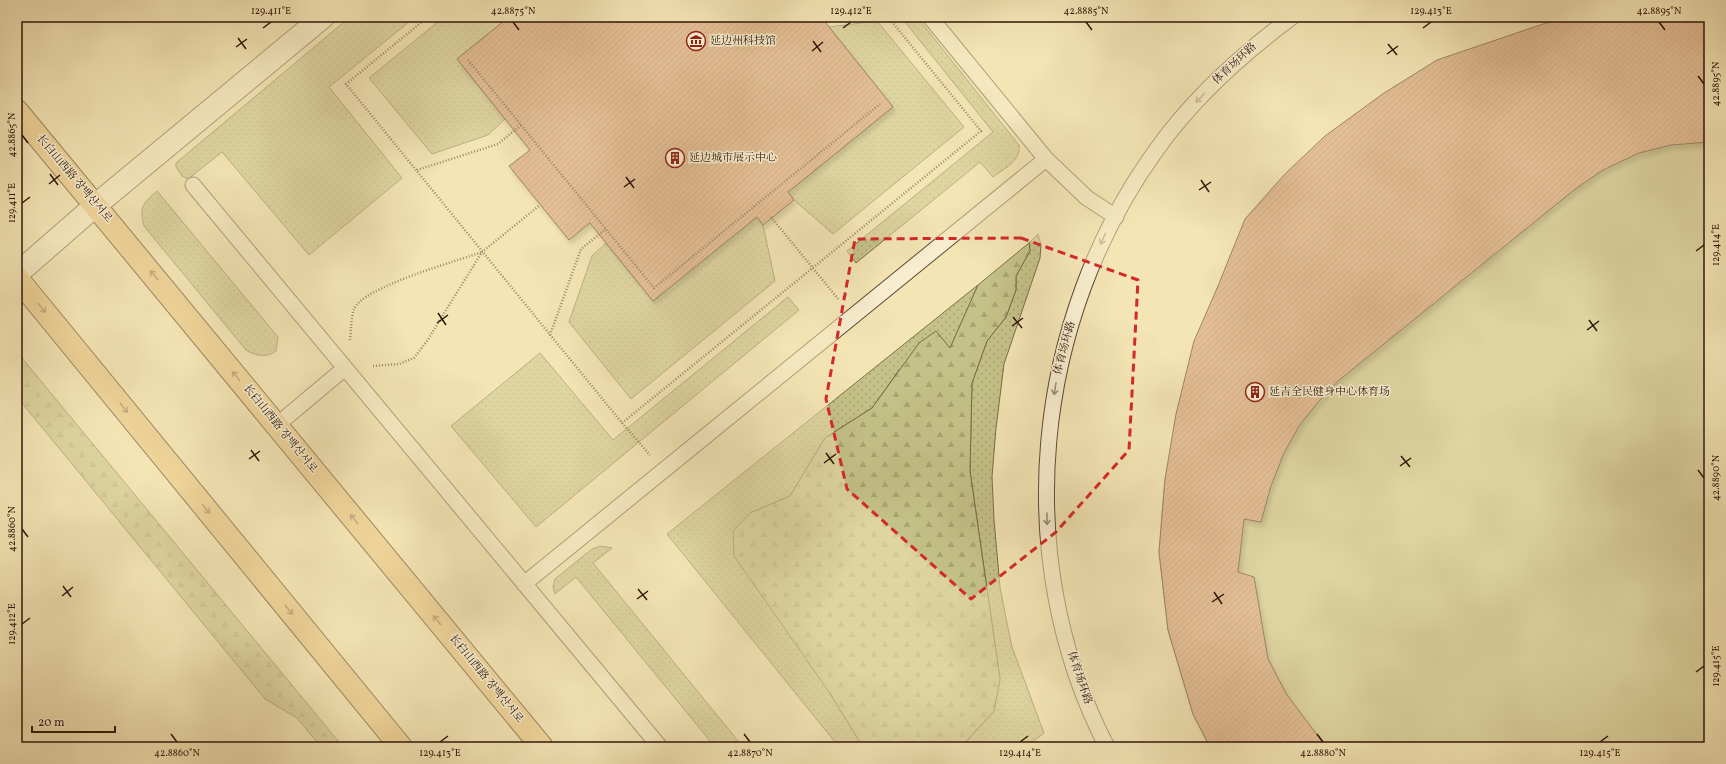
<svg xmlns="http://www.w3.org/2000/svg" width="1726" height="764" viewBox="0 0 1726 764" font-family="Vollkorn,'Noto Serif SC','Noto Serif KR',serif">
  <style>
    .grass { fill: url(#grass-dots); stroke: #7a6c4a }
    .forest { fill: url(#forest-firs); stroke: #7a6c4a }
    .garden { fill: #c4c288; stroke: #7a6c4a }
    .building { fill: url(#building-hatch); stroke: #30150b; filter: url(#shadow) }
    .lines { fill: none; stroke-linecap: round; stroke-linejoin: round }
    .lane-casing { stroke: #614936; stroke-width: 17 }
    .street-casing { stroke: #614936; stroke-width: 24 }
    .primary-casing { stroke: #30150b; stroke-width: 24 }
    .path { stroke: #30150b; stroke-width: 2.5; stroke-dasharray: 1 2; stroke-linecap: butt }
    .lane { stroke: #f8eecf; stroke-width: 15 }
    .street { stroke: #f8eecf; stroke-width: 22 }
    .primary { stroke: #eac27a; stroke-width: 22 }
    .oneway { stroke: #9e8c77 }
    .oneway2 { stroke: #8d6c42 }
    .marked { fill: none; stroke: #d62828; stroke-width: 3; stroke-dasharray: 8 5; stroke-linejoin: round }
    .ticks { fill: none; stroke: #30150b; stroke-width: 1.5 }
    .labels { text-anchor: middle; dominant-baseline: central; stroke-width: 3; stroke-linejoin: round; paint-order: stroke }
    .poi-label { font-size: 11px; fill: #30150b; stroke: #f8eecf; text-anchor: start }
    .street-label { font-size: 11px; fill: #30150b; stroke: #f8eecf }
    .neatline { fill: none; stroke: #30150b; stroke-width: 1.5 }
    .ticks-label { font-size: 10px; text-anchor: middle; fill: #30150b }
  </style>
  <defs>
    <pattern id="grass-dots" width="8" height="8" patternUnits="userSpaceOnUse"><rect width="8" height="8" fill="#c4c288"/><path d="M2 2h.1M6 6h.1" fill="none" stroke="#a9a674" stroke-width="1.8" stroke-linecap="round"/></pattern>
    <pattern id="forest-firs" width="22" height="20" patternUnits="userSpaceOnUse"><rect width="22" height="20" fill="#c4c288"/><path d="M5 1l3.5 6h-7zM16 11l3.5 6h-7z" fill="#a9a674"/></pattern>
    <pattern id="building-hatch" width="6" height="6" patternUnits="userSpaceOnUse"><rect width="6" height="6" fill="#d1916f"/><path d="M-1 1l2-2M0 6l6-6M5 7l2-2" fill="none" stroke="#aa7559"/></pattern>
    <filter id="shadow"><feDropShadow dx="2.5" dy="4.5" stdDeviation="2" flood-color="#0004"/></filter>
  </defs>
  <rect width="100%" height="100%" fill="#f4e5b5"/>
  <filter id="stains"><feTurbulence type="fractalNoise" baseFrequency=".005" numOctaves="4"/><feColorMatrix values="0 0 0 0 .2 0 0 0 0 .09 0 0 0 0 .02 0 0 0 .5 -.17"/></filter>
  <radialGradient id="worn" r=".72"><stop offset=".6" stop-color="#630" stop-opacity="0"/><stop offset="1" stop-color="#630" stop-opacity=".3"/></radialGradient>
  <path class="grass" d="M350 17H415L329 87 402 178 309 255 222 152 188 179 182 176 176 167V163Z
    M444 17H509L457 59 505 119 488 135 432 154 369 78Z
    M901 17H917L1019 145C1021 161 1005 168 993 177L980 162 856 263 847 251 993 132Z
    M877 21 964 127 833 234 794 200 788 192 893 107 829 27Z
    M157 191 278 337 276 351C268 358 255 356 246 350L144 226C139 206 143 204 157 191Z
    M757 217 763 225 775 281 631 399 569 322 592 256 606 243 653 301Z
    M1038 234 1041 245 1040 258 1004 364 996 428 992 477 994 520 1000 587 1006 618 1012 647 1044 733 1026 747H961L994 711 1000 679 970 471 972 383 987 341 1006 317 1016 290V276L1030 251 1029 243Z
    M978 285 950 349 899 370 872 408 825 438 790 496 750 513 829 692 863 747H839L667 534Z
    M788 297 799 310 536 527 451 426 540 353 613 440Z
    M600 546 612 548 593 563 743 747H715L576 577 555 594 553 587 555 579 592 549Z"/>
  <path class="forest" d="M1029 243 1030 251 1016 276V290L1006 317 987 341 972 383 970 471 1000 679 994 711 961 747H863L829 692 734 556 733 531 750 513 790 496 825 438 872 408 919 343 936 331 950 348 978 285Z
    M17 352 343 747H321L297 718 265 699 17 397Z"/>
  <path class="garden" d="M1579 17 1709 18V747H1210L1193 714 1168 630 1159 552 1165 479 1546 23Z"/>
  <path class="building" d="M509 17H821L893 107 788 192 794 200 763 225 757 217 653 301 590 223 569 240 509 166 530 150 457 59Z
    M1579 17H1709V142L1671 145 1639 153 1603 170 1574 190 1338 381 1318 402 1299 426 1284 453 1271 486 1261 522 1244 519 1238 572 1254 577 1268 659 1287 695 1326 747H1210L1193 714 1168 630 1159 552 1165 479 1176 414 1194 341 1218 286 1245 219 1285 174 1325 136 1384 93 1437 60 1546 23Z"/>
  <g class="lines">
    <defs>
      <path id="lane" d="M930 17 1046 159 1087 198 1116 217
        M193 185 660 747
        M277 425 345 368
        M524 584 1046 159
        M1107 747C1009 558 1033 320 1157 149 1194 97 1241 55 1292 17"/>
      <path id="street" d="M17 274 96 205 323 17"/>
      <path id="primary" d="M17 111 542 747
        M17 278 401 747"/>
    </defs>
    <use href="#lane" class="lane-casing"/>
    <use href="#street" class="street-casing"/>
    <use href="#primary" class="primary-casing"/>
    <path class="path" d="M428 17 346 84 622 423 650 455
      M468 60 654 288 880 104
      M417 170 498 144 521 125
      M771 217 839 300
      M550 335 581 249 606 229
      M350 340C351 330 351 318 354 309 363 287 457 261 482 252
      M373 366 399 364 414 358 427 341 482 252 540 205
      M622 423 981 131 888 17"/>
    <use href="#lane" class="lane"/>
    <use href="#street" class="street"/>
    <use href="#primary" class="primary"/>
  </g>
  <defs><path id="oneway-shaft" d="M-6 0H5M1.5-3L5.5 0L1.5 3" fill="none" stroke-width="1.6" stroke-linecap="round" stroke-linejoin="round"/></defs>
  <g class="oneway">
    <use href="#oneway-shaft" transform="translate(1200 98) rotate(134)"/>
    <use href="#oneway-shaft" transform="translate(1103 239) rotate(114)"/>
    <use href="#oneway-shaft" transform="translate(1055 389) rotate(99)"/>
    <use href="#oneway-shaft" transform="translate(1047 519) rotate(89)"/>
  </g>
  <g class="oneway2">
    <use href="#oneway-shaft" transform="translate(154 275) rotate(-129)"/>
    <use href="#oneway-shaft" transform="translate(42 308) rotate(51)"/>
    <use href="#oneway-shaft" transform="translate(236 376) rotate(-129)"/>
    <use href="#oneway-shaft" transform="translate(124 408) rotate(51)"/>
    <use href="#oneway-shaft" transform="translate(206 509) rotate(51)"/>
    <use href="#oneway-shaft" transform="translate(354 519) rotate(-129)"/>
    <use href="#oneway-shaft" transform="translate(289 610) rotate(51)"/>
    <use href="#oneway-shaft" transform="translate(437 620) rotate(-129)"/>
  </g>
  <path d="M0 0H1726V764H0ZM1021 238 1138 280 1129 450 1056 532 971 599 847 489 826 399 855 239Z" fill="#f4e5b5" fill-opacity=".55" fill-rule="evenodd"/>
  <path class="marked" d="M1021 238 1138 280 1129 450 1056 532 971 599 847 489 826 399 855 239Z"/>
  <path class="ticks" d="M513 22 519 30M1086 22 1092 30M1659 22 1665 30M263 28 271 22M843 28 851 22M1423 28 1431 22M238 38 246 49M813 41 821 52M1388 44 1397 55M236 47 247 39M812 51 823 42M1387 54 1398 46M1698 76 1704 84M22 135 28 143M50 174 58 185M626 177 634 188M1201 180 1209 192M49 184 60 175M624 187 635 179M1199 190 1211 182M22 203 30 197M1696 251 1704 245M438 313 446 325M1013 317 1022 328M1589 320 1597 331M437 323 448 315M1012 326 1023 318M1587 330 1599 321M251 450 259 461M826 453 834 464M1401 456 1410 467M249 459 260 451M824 463 836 454M1400 466 1411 458M1698 470 1704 478M22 529 28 537M63 586 71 597M638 589 647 600M1214 592 1222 604M62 596 73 587M637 599 648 591M1212 602 1224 594M22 624 30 618M1696 672 1704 666M171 734 177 742M744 734 750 742M1317 734 1323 742M440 742 448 736M1020 742 1028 736M1600 742 1608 736"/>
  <defs>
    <symbol id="museum-ring" viewBox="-11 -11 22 22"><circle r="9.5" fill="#f8eecf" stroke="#8f2418" stroke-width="1.5"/><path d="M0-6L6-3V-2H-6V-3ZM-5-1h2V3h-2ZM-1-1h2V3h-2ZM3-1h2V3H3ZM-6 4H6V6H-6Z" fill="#8f2418"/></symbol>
    <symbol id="building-ring" viewBox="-11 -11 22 22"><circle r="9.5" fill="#f8eecf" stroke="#8f2418" stroke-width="1.5"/><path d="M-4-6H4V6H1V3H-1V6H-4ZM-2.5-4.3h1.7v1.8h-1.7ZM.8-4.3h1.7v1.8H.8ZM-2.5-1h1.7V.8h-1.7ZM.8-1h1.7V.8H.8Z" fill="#8f2418"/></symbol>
  </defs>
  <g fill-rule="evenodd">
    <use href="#museum-ring" x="685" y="30" width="22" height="22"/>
    <use href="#building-ring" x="664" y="147" width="22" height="22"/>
    <use href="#building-ring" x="1244" y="381" width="22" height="22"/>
  </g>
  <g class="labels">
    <g class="poi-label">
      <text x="710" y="41">延边州科技馆</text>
      <text x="689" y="158">延边城市展示中心</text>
      <text x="1269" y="392">延吉全民健身中心体育场</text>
    </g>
    <g class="street-label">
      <text transform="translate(1235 64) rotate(-43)">体育场环路</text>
      <text transform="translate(74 179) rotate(50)">长白山西路 장백산서로</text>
      <text transform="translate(1065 348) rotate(-75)">体育场环路</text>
      <text transform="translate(280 429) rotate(51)">长白山西路 장백산서로</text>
      <text transform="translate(1079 678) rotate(71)">体育场环路</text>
      <text transform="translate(486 679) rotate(51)">长白山西路 장백산서로</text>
    </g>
  </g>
  <rect width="1726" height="764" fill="none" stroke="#f4e5b5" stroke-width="44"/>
  <path d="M32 726v6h83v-6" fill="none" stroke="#30150b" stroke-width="2"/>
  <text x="38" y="726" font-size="12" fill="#30150b" stroke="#f8eecf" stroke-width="3" paint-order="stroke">20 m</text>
  <rect x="22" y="22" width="1682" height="720" class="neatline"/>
  <g class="ticks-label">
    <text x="271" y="14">129.411°E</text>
    <text x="513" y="14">42.8875°N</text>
    <text x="851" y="14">129.412°E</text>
    <text x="1086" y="14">42.8885°N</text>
    <text x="1431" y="14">129.413°E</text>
    <text x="1659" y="14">42.8895°N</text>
    <text transform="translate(1715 84) rotate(-90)" y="4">42.8895°N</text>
    <text transform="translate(11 135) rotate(-90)" y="4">42.8865°N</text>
    <text transform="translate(11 203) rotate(-90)" y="4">129.411°E</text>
    <text transform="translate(1715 245) rotate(-90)" y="4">129.414°E</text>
    <text transform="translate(1715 478) rotate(-90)" y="4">42.8890°N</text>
    <text transform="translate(11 529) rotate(-90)" y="4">42.8860°N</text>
    <text transform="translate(11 624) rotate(-90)" y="4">129.412°E</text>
    <text transform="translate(1715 666) rotate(-90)" y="4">129.415°E</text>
    <text x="177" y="756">42.8860°N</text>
    <text x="440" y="756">129.413°E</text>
    <text x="750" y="756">42.8870°N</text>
    <text x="1020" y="756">129.414°E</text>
    <text x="1323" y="756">42.8880°N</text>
    <text x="1600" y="756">129.415°E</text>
  </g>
  <rect width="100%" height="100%" filter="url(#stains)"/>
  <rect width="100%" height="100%" fill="url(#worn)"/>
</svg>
